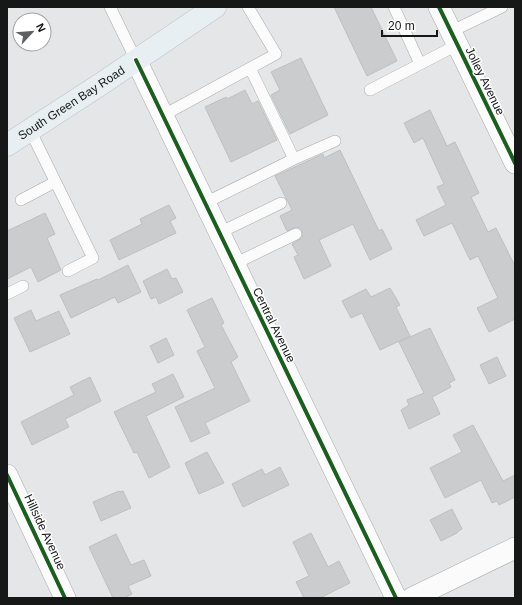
<svg xmlns="http://www.w3.org/2000/svg" width="522" height="605" viewBox="0 0 522 605" font-family="Helvetica,sans-serif">
  <style>
    .building { fill: #cbcccd; stroke: #bebfc0 }
    .lines { fill: none; stroke-linecap: round; stroke-linejoin: round }
    .lane-casing { stroke: #a8a9aa; stroke-width: 12 }
    .street-casing { stroke: #a8a9aa; stroke-width: 22 }
    .primary-casing { stroke: #c2c3c3; stroke-width: 23 }
    .lane { stroke: #fbfbfb; stroke-width: 11 }
    .street { stroke: #fbfbfb; stroke-width: 21 }
    .primary { stroke: #e8eff2; stroke-width: 22 }
    .cycleway-casing { stroke: #fff; stroke-width: 6 }
    .cycleway { stroke: #1b5e20; stroke-width: 4 }
    .labels { text-anchor: middle; dominant-baseline: central; stroke-width: 3; stroke-linejoin: round; paint-order: stroke }
    .street-label { font-size: 12px; fill: #161717; stroke: #fff }
  </style>
  <rect width="100%" height="100%" fill="#e4e6e7"/>
  <path class="building" d="M334 7H371L397 61 367 76Z
    M301 58 328 115 290 134 271 95 280 90 271 72Z
    M245 90 252 104 258 101 277 140 231 162 205 107 226 97 227 99Z
    M430 110 447 146 455 142 479 193 471 197 488 232 496 228 515 266V319L489 332 477 308 498 298 478 256 470 260 452 223 424 236 416 220 446 205 437 187 444 184 423 138 414 143 404 123Z
    M340 150 379 231 382 229 392 249 370 260 353 224 319 240 331 266 304 279 294 257 298 255 292 244 302 238V231L300 228 296 227 287 231 280 216 292 210 275 176 323 154 324 158Z
    M169 205 176 218 170 221 176 233 119 260 110 240 142 224 140 219Z
    M45 213 55 234 47 238 61 270 38 282 31 267 7 279V231Z
    M128 265 141 292 118 303 115 297 71 318 60 295 97 279 98 280Z
    M167 269 172 279 176 278 183 292 159 304 156 297 151 299 143 281Z
    M390 288 400 305 396 307 410 336 380 350 362 313 351 318 342 301 366 289 371 297Z
    M212 298 224 323 221 325 238 357 231 362 250 401 205 423 210 433 191 442 175 407 215 388 197 351 205 347 187 310Z
    M31 310 36 321 59 311 70 334 30 352 14 318Z
    M430 328 455 380 449 383 451 387 432 397 440 414 409 429 401 410 409 405 407 400 424 393 399 342Z
    M166 338 174 355 158 363 150 346Z
    M497 357 506 376 489 384 480 365Z
    M173 374 184 397 146 416 170 467 149 478 137 452 134 453 114 412 156 392 152 384Z
    M90 377 101 401 65 419 69 427 32 445 21 422 74 395 70 387Z
    M473 425 503 481 515 475V497L499 505 497 501 492 503 481 480 445 498 430 468 462 452 453 435Z
    M207 452 224 483 199 494 185 463Z
    M280 467 289 485 243 507 232 484 262 469 265 475Z
    M119 491 120 492 123 491 131 508 101 521 93 502Z
    M452 509 462 529 457 532V533L441 541 430 520Z
    M311 533 328 567 339 561 350 583 320 598H304L296 582 309 576 293 542Z
    M116 534 131 565 144 560 151 576 128 586 132 594 124 598H113L89 547Z"/>
  <g class="lines">
    <defs>
      <path id="lane" d="M110 7 136 60
        M394 7 420 64
        M450 32 502 7
        M250 68 294 159 335 141
        M370 90 457 45
        M162 116 276 54 248 7
        M30 130 93 258 68 271
        M21 200 55 182
        M205 203 294 159
        M219 233 281 203
        M234 264 296 234
        M7 294 23 286"/>
      <path id="street" d="M439 7 515 163
        M136 60 396 598
        M7 475 65 598
        M412 598 515 548"/>
      <g id="primary">
        <path id="s1" d="M7 145 101 84 215 7"/>
      </g>
    </defs>
    <use href="#lane" class="lane-casing"/>
    <use href="#street" class="street-casing"/>
    <use href="#primary" class="primary-casing"/>
    <use href="#lane" class="lane"/>
    <use href="#street" class="street"/>
    <use href="#primary" class="primary"/>
    <defs>
      <path id="cycleway" d="M439 7 515 163
        M136 60 396 598
        M7 475 65 598"/>
    </defs>
    <use href="#cycleway" class="cycleway-casing"/>
    <use href="#cycleway" class="cycleway"/>
  </g>
  <g class="labels">
    <g class="street-label">
      <text transform="translate(485 81) rotate(64)">Jolley Avenue</text>
      <text stroke="none"><textPath href="#s1" startOffset="77">South Green Bay Road</textPath></text>
      <text transform="translate(274 325) rotate(64)">Central Avenue</text>
      <text transform="translate(45 532) rotate(65)">Hillside Avenue</text>
    </g>
  </g>
  <rect width="522" height="605" fill="none" stroke="#161717" stroke-width="16"/>
  <g transform="translate(32 32) rotate(64)"><circle r="19" fill="#ffffff" stroke="#a2a2a2"/>
  <path d="M0-3L7 15L0 10L-7 15Z" fill="#5e5f60"/>
  <text y="-6" font-size="11" font-weight="bold" text-anchor="middle" fill="#161717">N</text>
  </g>
  <path d="M382 30v6h55v-6" fill="none" stroke="#161717" stroke-width="2"/>
  <text x="388" y="30" font-size="12" fill="#161717" stroke="#ffffff" stroke-width="3" paint-order="stroke">20 m</text>
</svg>
